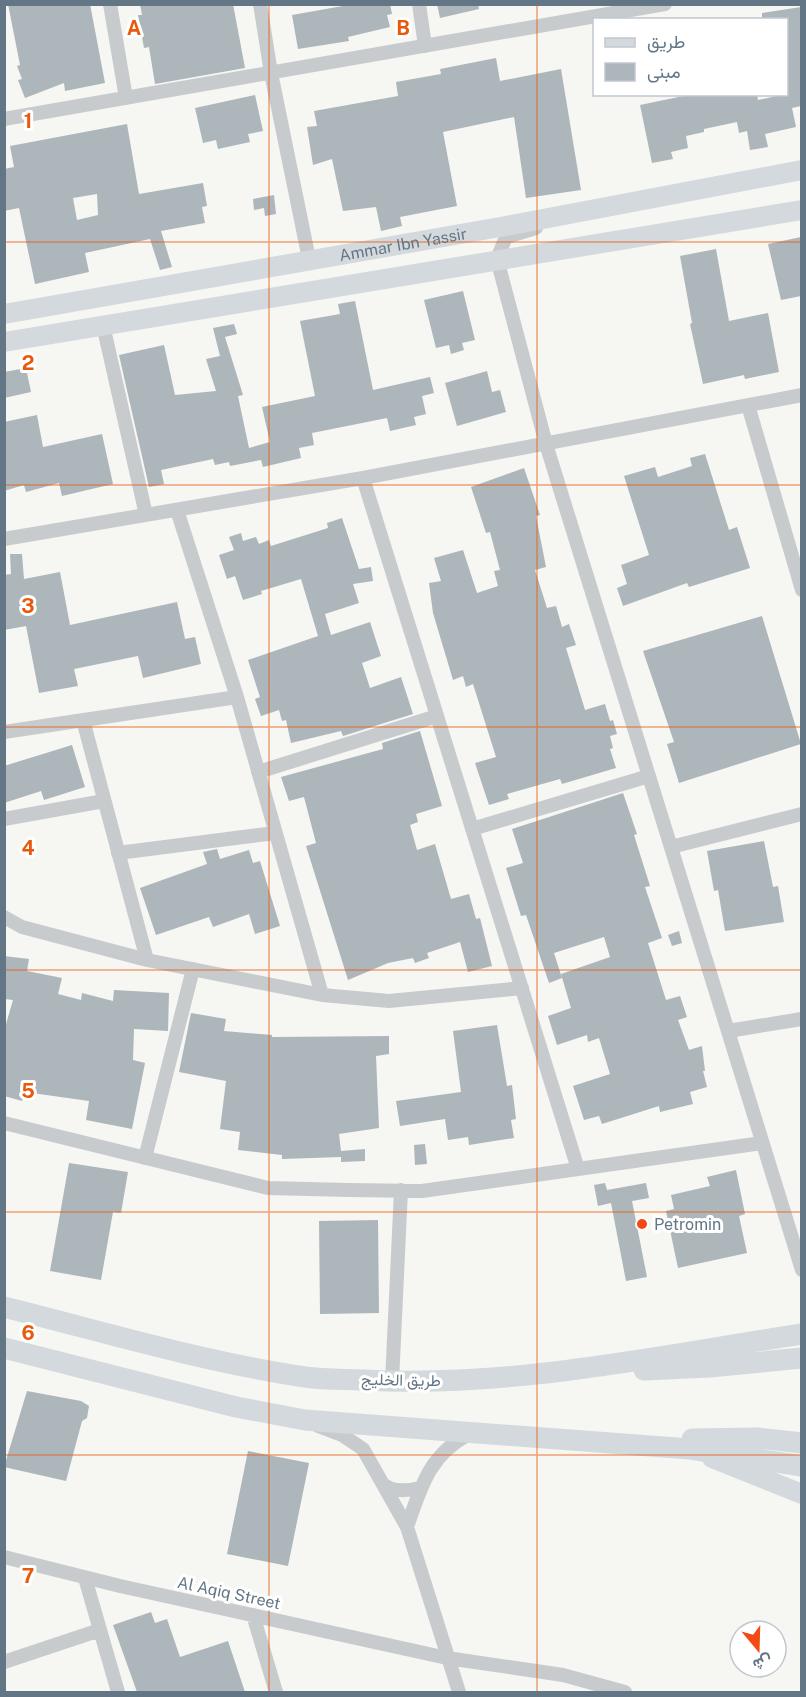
<svg xmlns="http://www.w3.org/2000/svg" width="806" height="1697" viewBox="0 0 806 1697" font-family="'Public Sans',Vazirmatn,sans-serif">
  <style>
    .building { fill: #adb6bb; fill-rule: evenodd }
    .lines { fill: none; stroke-linecap: round; stroke-linejoin: round }
    .street { stroke: #c8cbce; stroke-width: 14 }
    .secondary { stroke: #d3d9dd; stroke-width: 20 }
    .primary { stroke: #d3d9dd; stroke-width: 21 }
    .grid { fill: none; stroke: #e8590c; stroke-width: 1.5; stroke-opacity: 0.55 }
    .poi-dot { fill: #f34915; stroke: #fff; stroke-width: 2 }
    .labels { text-anchor: middle; dominant-baseline: central; stroke-width: 6; stroke-linejoin: round; paint-order: stroke }
    .street-label { font-size: 16px; fill: #627686; stroke: #fff }
    .poi-label { font-size: 16px; fill: #627686; stroke: #fff; text-anchor: start }
    .grid-label { font-size: 20px; text-anchor: middle; font-weight: bold; fill: #e8590c; stroke: #fff; stroke-width: 6; stroke-linejoin: round; paint-order: stroke }
  </style>
  <rect width="100%" height="100%" fill="#f6f6f2"/>
  <path class="building" d="M8 4H90L105 83 65 91 64 83 25 98 18 80 22 79 17 66 20 65Z
    M140 4H233L245 68 155 84 149 47 144 48 138 15H142Z
    M354 4H390L392 14 387 15 390 27 348 37 349 41 298 49 292 15Z
    M437 4H478L479 9 440 18Z
    M801 7V106L792 108 796 127 765 134 768 147 750 150 747 131 739 133 737 122 704 129V132L686 136 688 148 671 152 673 159 652 163 640 105 693 94H757L758 100 786 94V20H762V13Z
    M496 58 500 81 561 69 581 190 526 198 514 117 443 132 457 206 400 217 402 226 381 231 376 207 343 211 332 159 313 165 307 127 317 126 314 111 398 96 396 82 441 74 440 69Z
    M255 95 263 131 248 134 250 142 218 149 216 140 203 143 195 108Z
    M127 124 139 194 203 183 207 206 202 207 205 223 161 231 172 267 160 270 150 239 85 253 89 272 35 284 19 208 4 211V169L14 167 10 146ZM97 194 98 215 77 220 73 198Z
    M274 195 276 214 265 216 264 208 254 210 253 199Z
    M801 237V296L781 300 768 244Z
    M716 249 729 321 768 313 779 372 745 379 744 375 703 384 690 324 692 323 680 256Z
    M463 291 475 340 462 343 464 350 451 354 449 345 436 348 424 300Z
    M355 301 373 390 430 377 434 393 422 396 426 414 414 417 416 425 390 431 387 418 312 433 314 445 299 448 301 458 263 467 261 460 230 466 229 462 215 465 213 459 161 470 164 484 149 487 119 355 164 345 175 395 216 391 206 359 220 356 213 328 234 324 237 334 225 337 243 395 238 396 249 448 270 442 262 407 315 396 300 321 340 314 338 304Z
    M26 368 31 392 4 398V372Z
    M487 371 492 392 500 390 506 412 457 426 445 383Z
    M37 415 43 447 102 434 113 484 62 496 59 483 26 492 24 485 4 491V422Z
    M705 454 729 530 737 527 750 568 689 587 687 583 623 606 617 588 627 584 621 565 649 555 624 476 655 467 658 477 692 466 690 458Z
    M524 468 540 515 536 516 546 567 535 570 547 608 556 606 562 627 569 624 576 645 566 648 585 710 605 704 610 721 613 720 617 734 610 736 613 748 610 749 616 768 562 784 560 779 507 794 509 799 489 805 475 763 496 757 473 684 466 687 463 676 453 680 433 613 429 583 441 581 434 558 463 550 477 593 498 586 494 571 500 570 490 532 486 533 471 487Z
    M342 518 359 569 371 567 373 581 353 584 359 603 325 614 331 635 370 622 381 656 362 663 370 688 401 677 413 714 343 736 341 731 291 743 286 720 282 721 279 710 261 716 255 699 260 697 248 660 318 636 301 579 261 591 262 594 243 600 235 576 227 579 219 555 234 550 229 537 241 533 243 541 256 537 259 544 269 540 271 546 328 528 327 523Z
    M10 554H22L24 579 60 572 70 625 177 602 185 639 195 637 201 664 143 678 138 656 74 669 78 686 39 693 26 626 4 630V575L11 574Z
    M762 616 801 744 679 783 667 744 674 742 643 651Z
    M420 731 442 806 416 814 418 822 410 825 417 850 435 844 451 899 469 894 476 919 480 918 492 966 468 972 460 942 427 953 429 958 415 963 413 958 388 963 348 980 306 846 316 843 304 797 289 801 281 777 383 749 382 743Z
    M72 745 85 787 44 800 41 791 4 803V766Z
    M623 793 637 834 634 835 650 886 645 887 662 938 648 943 666 1000 680 996 687 1017 678 1020 689 1050 702 1046 705 1071H703L707 1087 690 1092 693 1104 660 1112 659 1106 602 1124 599 1116 584 1120 573 1086 610 1074 599 1038 588 1042 587 1035 557 1045 548 1016 571 1008 561 974 610 957 604 937 554 953 562 978 549 983 526 915 521 916 506 868 523 863 512 829Z
    M764 841 773 887 778 886 784 922 725 931 718 890 714 891 707 851Z
    M217 849 220 859 249 850 253 863 260 861 280 926 255 934 249 914 213 927 209 917 156 935 140 888 207 864 203 852Z
    M679 931 682 943 672 946 668 935Z
    M4 956 29 959 27 971 62 978 58 994 81 1000 82 993 113 1001 114 990 169 993 168 1031 134 1029 133 1060 145 1063 132 1129 86 1120 89 1101 25 1092 22 1101 4 1096V1031L13 1000 4 999Z
    M191 1013 226 1019 224 1031 272 1035V1037L389 1036V1054L376 1056 379 1128 339 1134 341 1151 365 1149V1161L341 1162V1157L282 1159V1155L238 1150 240 1132 220 1129 226 1081 179 1072Z
    M497 1025 507 1086 512 1085 516 1119 511 1120 514 1138 469 1145 468 1137 448 1140 445 1119 400 1126 396 1101 461 1092 453 1031Z
    M425 1144 427 1164 415 1165 414 1145Z
    M69 1163 128 1172 121 1213 113 1212 101 1280 50 1271Z
    M736 1170 745 1214 739 1216 747 1253 678 1268 666 1211 674 1209 671 1195 710 1186 707 1177Z
    M605 1183 607 1190 646 1183 649 1198 632 1201 647 1277 626 1281 611 1203 598 1206 594 1185Z
    M378 1220 379 1313 320 1314 319 1221Z
    M27 1391 81 1401 89 1406 87 1418 82 1421 66 1481 4 1467Z
    M248 1451 309 1463 288 1566 227 1554Z
    M151 1612 155 1623 167 1619 180 1657 228 1641 245 1692H137L113 1625Z"/>
  <g class="lines">
    <path class="street" d="M110 4 126 98
      M260 4 271 73 309 259
      M419 4 425 46
      M4 119 665 4
      M536 228 506 237 497 259 546 444 802 1270
      M103 325 146 515
      M748 405 802 590
      M363 478 578 1169
      M177 510 237 697 322 995
      M4 539 363 478 802 395
      M83 720 147 960
      M4 732 237 697
      M258 772 437 716
      M4 819 104 801
      M472 829 649 776
      M671 847 802 814
      M118 853 275 833
      M4 917 22 927 147 960 322 995 389 1001 522 988
      M728 1031 802 1019
      M4 1123 268 1188 348 1190 422 1191 762 1143
      M145 1158 193 969
      M392 1382 401 1190
      M318 1426 342 1435 363 1449 407 1527 459 1692
      M382 1483C391 1493 407 1491 420 1488
      M407 1527C421 1487 429 1455 469 1434
      M4 1557 120 1586 447 1658 563 1675 625 1692
      M85 1578 118 1692
      M253 1615 276 1692
      M4 1662 100 1630"/>
    <g class="secondary">
      <path id="s1" d="M4 314 506 226 802 170"/>
      <path d="M4 342 802 210"/>
      <path d="M712 1458 802 1494"/>
    </g>
    <path class="primary" d="M4 1307C104 1332 204 1362 305 1377 325 1380 345 1379 364 1380 512 1388 657 1356 802 1334
      M4 1348 236 1407 305 1420 690 1449 802 1466
      M644 1370 710 1367 802 1358
      M692 1439 757 1438 802 1443"/>
  </g>
  <path class="grid" d="M269 4V1692M537 4V1692M4 242H802M4 485H802M4 727H802M4 970H802M4 1212H802M4 1455H802"/>
  <circle class="poi-dot" cx="642" cy="1224" r="6"/>
  <g class="labels">
    <g class="street-label">
      <text stroke="none"><textPath href="#s1" startOffset="405">Ammar Ibn Yassir</textPath></text>
      <text transform="translate(401 1380) rotate(1)">طريق الخليج</text>
      <text transform="translate(229 1593) rotate(12)">Al Aqiq Street</text>
    </g>
    <g class="poi-label">
      <text x="654" y="1224">Petromin</text>
    </g>
  </g>
  <g class="grid-label">
    <text x="134" y="35">A</text>
    <text x="403" y="35">B</text>
    <text x="28" y="128">1</text>
    <text x="28" y="370">2</text>
    <text x="28" y="613">3</text>
    <text x="28" y="855">4</text>
    <text x="28" y="1098">5</text>
    <text x="28" y="1340">6</text>
    <text x="28" y="1583">7</text>
  </g>
  <rect width="806" height="1697" fill="none" stroke="#627686" stroke-width="12"/>
  <rect x="593" y="18" width="195" height="78" fill="#ffffff" stroke="#c0c8cf" stroke-width="1.5"/>
  <rect x="605" y="38" width="30" height="9" fill="#d3d9dd" stroke="#c0c8cf" stroke-width="1.5"/>
  <text x="647" y="48" font-size="18" fill="#627686">طريق</text>
  <rect x="605" y="63" width="30" height="18" fill="#adb6bb" stroke="#c0c8cf" stroke-width="1.5"/>
  <text x="647" y="78" font-size="18" fill="#627686">مبنى</text>
  <g transform="translate(758 1649) rotate(161)"><circle r="28" fill="#ffffff" stroke="#c0c8cf" stroke-width="1.5"/>
  <path d="M0-4.5L10 22L0 15L-10 22Z" fill="#f34915"/>
  <text y="-9" font-size="16" font-weight="bold" text-anchor="middle" fill="#627686">ش</text>
  </g>
</svg>
